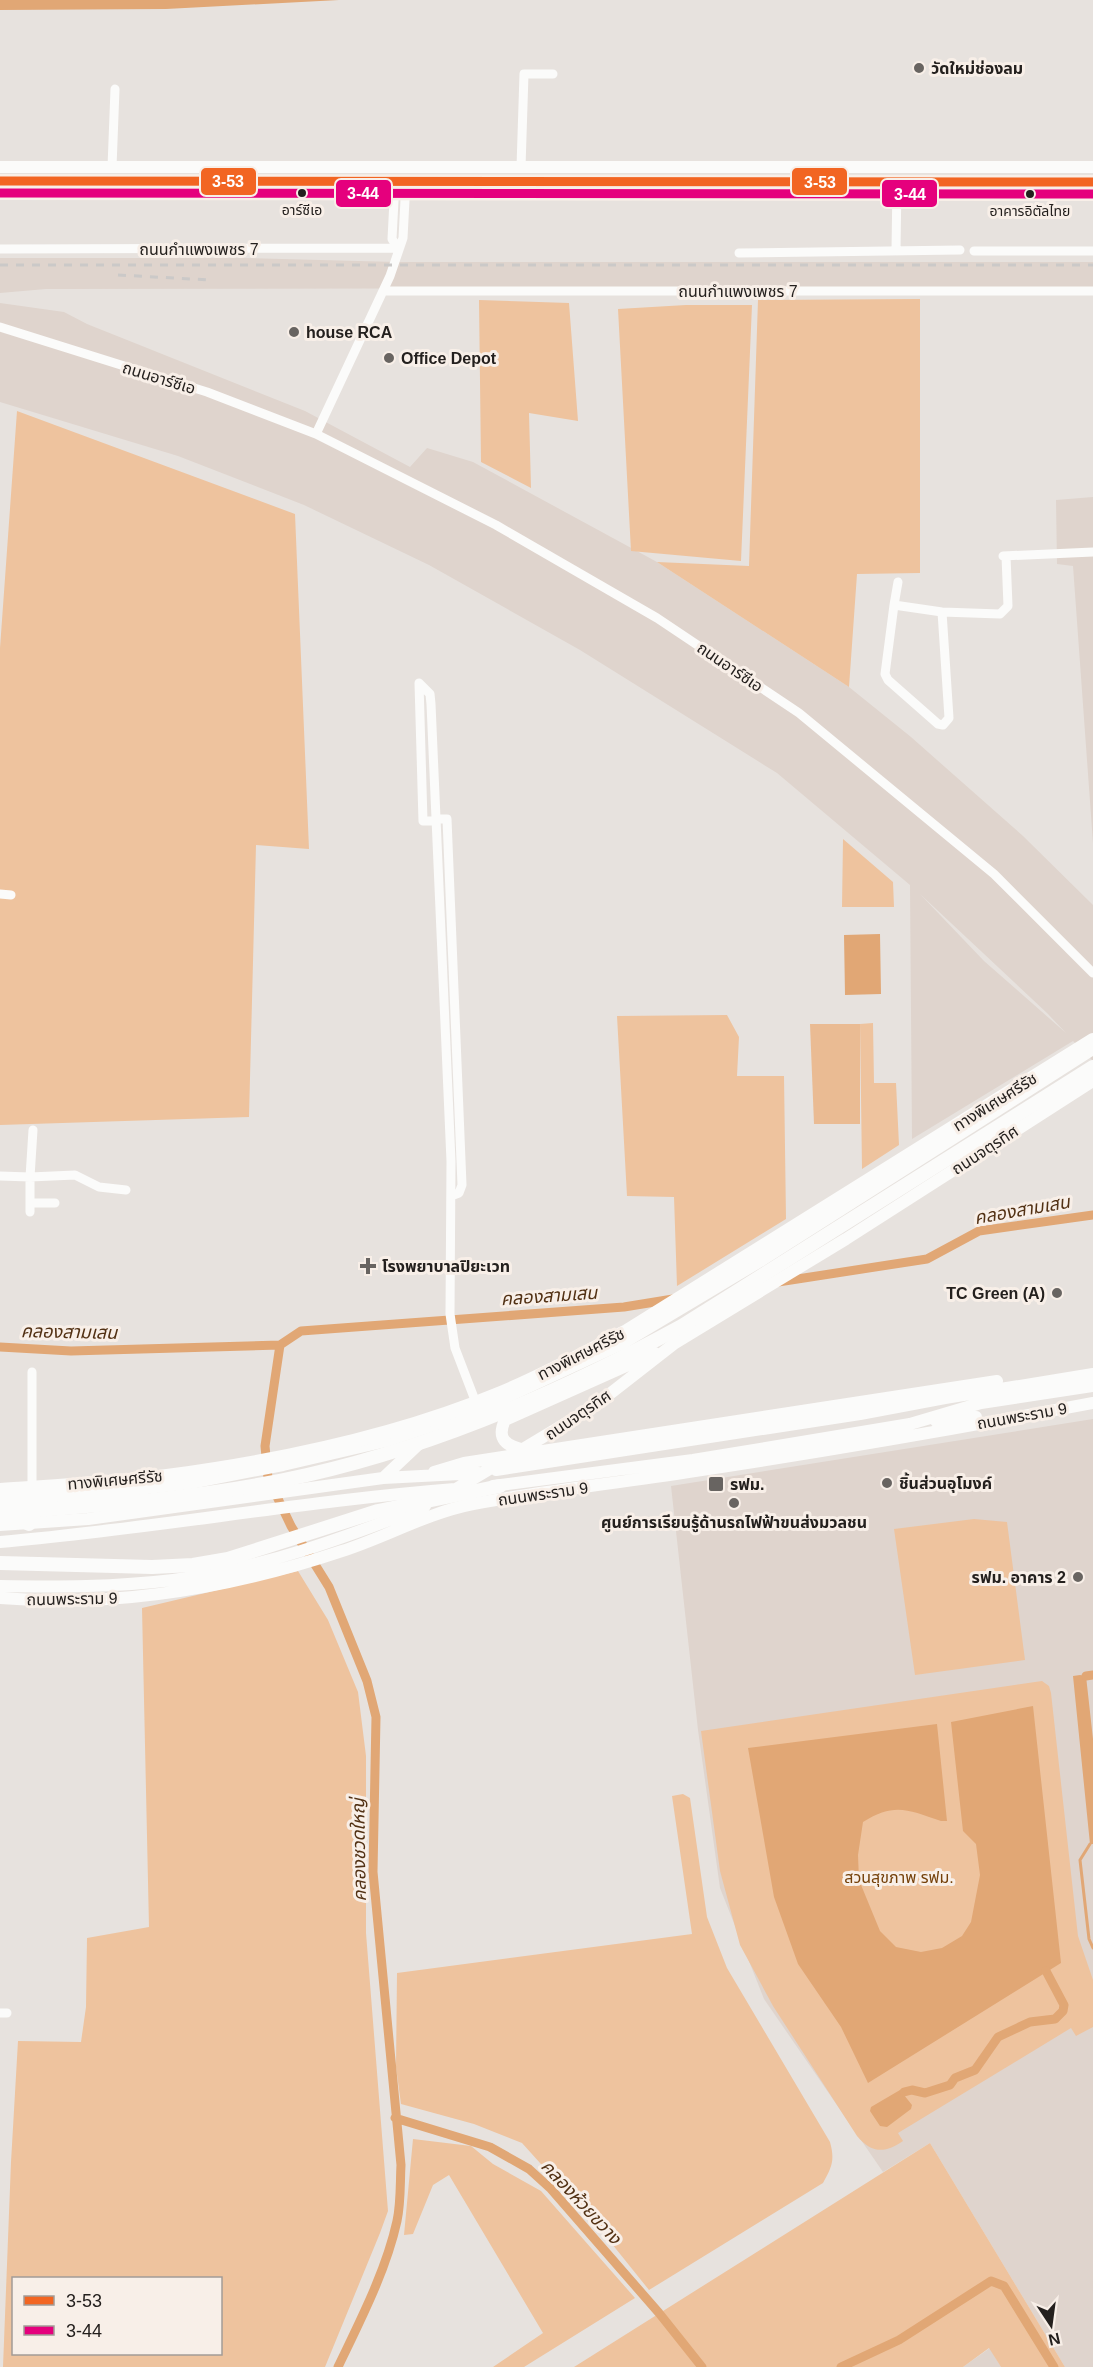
<svg xmlns="http://www.w3.org/2000/svg" width="1093" height="2367" viewBox="0 0 1093 2367" font-family="Arial,'Noto Sans Thai',sans-serif">
  <style>
    .built { fill: #dfd4cd; fill-rule: evenodd }
    .green { fill: #eec39e; fill-rule: evenodd }
    .forest { fill: #eabb93 }
    .water { fill: #e1a775 }
    .lines { fill: none; stroke-linecap: round; stroke-linejoin: round }
    .stream { stroke: #e1a775; stroke-width: 3 }
    .canal { stroke: #e1a775; stroke-width: 9 }
    .minor { stroke: #fbfbfa; stroke-width: 9 }
    .major { stroke: #fbfbfa; stroke-width: 12 }
    .highway { stroke: #fbfbfa; stroke-width: 14 }
    .rail { stroke: #cbc9c8; stroke-width: 3; stroke-dasharray: 8 8; stroke-linecap: butt }
    .bus-1-casing { stroke: #f8efe8; stroke-width: 14 }
    .bus-2-casing { stroke: #f8efe8; stroke-width: 14 }
    .bus-1 { stroke: #f26522; stroke-width: 9 }
    .bus-2 { stroke: #e5007d; stroke-width: 9 }
    .poi-dot { fill: #686461; stroke: #f8efe8; stroke-width: 2 }
    .bus-dot { fill: #24201e; stroke: #f8efe8; stroke-width: 2 }
    .labels { text-anchor: middle; dominant-baseline: central; stroke-width: 6; stroke-linejoin: round; paint-order: stroke }
    .bus-label { font-size: 14px; fill: #24201e; stroke: #f8efe8 }
    .poi-label { font-size: 16px; font-weight: bold; fill: #24201e; stroke: #f8efe8; text-anchor: start }
    .street-label { font-size: 16px; fill: #24201e; stroke: #f8efe8 }
    .park-label { font-size: 16px; fill: #75410a; stroke: #f8efe8 }
    .water-label { font-size: 18px; font-style: italic; fill: #523114; stroke: #f8efe8 }
    .line-badge { stroke: #f8efe8; stroke-width: 2 }
    .badge-label { font-size: 16px; text-anchor: middle; font-weight: bold; fill: #fff }
  </style>
  <rect width="100%" height="100%" fill="#e7e2de"/>
  <path class="built" d="M0 258H246L396 262H1093V293L610 288 46 289 0 293Z
    M0 303 64 312 87 324 305 411 410 467 427 448 473 462 657 562 849 687 911 737 1023 836 1093 905V1061L1073 1041 912 1139 910 885 777 773 580 650 429 565 304 505 178 456 0 402ZM920 894 1047 1013 1066 1033 984 961Z
    M1093 497V843L1073 566 1057 564 1056 500Z
    M1093 1419V2367H1065L930 2143 883 2172 764 1999 720 1888 698 1730 671 1486Z
    M990 2348 1001 2367H963Z"/>
  <path class="green" d="M920 299V573L857 574 849 687 657 562 749 566 758 300Z
    M479 300 569 303 578 421 529 413 531 488 481 462Z
    M686 305H752L741 561 631 551 618 309Z
    M17 411 295 514 309 849 256 845 249 1117 0 1125V648Z
    M843 839 893 882 894 907H842Z
    M727 1015 739 1037 737 1076H784L786 1219 677 1286 674 1197 627 1196 617 1016Z
    M873 1023 874 1083H896L899 1145 862 1169 860 1024Z
    M974 1519 1007 1522 1025 1660 915 1675 894 1529Z
    M298 1571 328 1620 358 1692 366 1756V1933L388 2211 380 2233 325 2367H3L11 2162 18 2041 81 2042 86 2007 87 1938 149 1927 142 1608ZM14 2278H220V2354H14Z
    M1042 1681 1049 1686 1051 1693 1078 1936 1093 1980V2027L1076 2036 1071 2028 898 2133 903 2141C885 2154 871 2153 857 2136L773 2006 740 1945 720 1871 701 1731Z
    M683 1794 690 1798 707 1917 727 1968 830 2142C835 2160 832 2167 823 2183L649 2290 604 2234 522 2143 474 2124 401 2104 396 2067 397 1973 692 1934 672 1796Z
    M413 2139 471 2146 493 2164 541 2191 635 2298 524 2367H493L543 2333 449 2175 433 2185 413 2234 404 2235Z
    M930 2143 1065 2367H1001L989 2348 963 2367H574Z"/>
  <path class="forest" d="M810 1024H860V1124H814Z"/>
  <path class="water" d="M0 0H339L166 9 0 10Z
    M880 934 881 994 845 995 844 935Z
    M1080 1675 1086 1676 1093 1739V1844H1090L1073 1676Z
    M1033 1706 1061 1963 868 2083 841 2027 798 1964 774 1897 748 1748 937 1724 947 1821H941C908 1810 895 1802 863 1822L858 1855 859 1880 880 1931 896 1947 921 1952 942 1948 962 1936 971 1922 980 1875 976 1844 963 1831 951 1722Z
    M900 2090 912 2105 911 2109 887 2127 880 2126 870 2111 871 2107Z"/>
  <g class="lines">
    <path class="stream" d="M1090 1844 1080 1860 1089 1939 1093 1948"/>
    <path class="canal" d="M778 1282 927 1259 979 1231 1093 1215
      M280 1345 265 1446 268 1478 291 1526 329 1587 367 1681 376 1717 373 1872 401 2165C400 2183 401 2203 397 2221 386 2271 360 2321 338 2367
      M0 1347 71 1351 280 1345 301 1331 624 1307 673 1299
      M1086 1676 1093 1675
      M904 2092 912 2090 925 2093 950 2085 955 2078 975 2070 998 2037 1030 2022 1055 2019 1063 2011 1064 2005 1046 1971
      M395 2118 490 2147 529 2169 551 2189 659 2313 702 2367
      M841 2367 899 2340 991 2281 1004 2286 1054 2367"/>
    <path class="minor" d="M112 167 115 89
      M521 167 524 74H553
      M395 181 392 239 398 248
      M0 249 398 248
      M896 250 897 183
      M974 251H1093
      M739 253 960 250
      M383 291H1093
      M0 327 207 392 316 434 496 525 657 618 799 713 994 874 1093 973
      M316 434 390 276 403 238 406 181
      M1003 556 1093 552
      M898 582 894 605 942 612 1000 614 1008 606 1006 556
      M894 605 885 674 888 680 938 724 943 725 949 718 942 612
      M419 683 430 694 431 704 451 1161 450 1314 455 1348 478 1408
      M419 683 423 821H435
      M435 819H447L462 1185 459 1193 451 1196
      M0 894 11 895
      M0 1176 30 1177 33 1130
      M30 1203H55
      M30 1212V1177L75 1175 99 1187 126 1190
      M32 1372V1491
      M0 2013H7"/>
    <path class="major" d="M0 167H1093
      M0 181 1093 182
      M936 1421 976 1417
      M525 1450C506 1446 496 1439 505 1420L655 1353
      M496 1470 860 1414 945 1398 1093 1374
      M434 1472 464 1463 997 1381
      M383 1478 419 1444
      M493 1486 693 1460 910 1424 981 1403 1093 1386
      M446 1495 593 1407 675 1343 846 1239 1093 1081
      M42 1496 51 1499 190 1483 283 1465 386 1441 479 1410 623 1343 762 1260 1093 1049
      M0 1525 88 1519 383 1478 479 1473
      M0 1542C152 1529 302 1501 455 1489
      M0 1586C58 1587 115 1587 173 1580 259 1569 345 1538 425 1506
      M0 1598C117 1608 231 1588 342 1551 386 1537 427 1513 473 1504 547 1490 621 1483 695 1471 828 1451 961 1428 1093 1403"/>
    <path class="highway" d="M0 1490C56 1486 112 1483 167 1476 280 1461 395 1437 501 1393 544 1375 585 1353 627 1331L1093 1040
      M0 1501 51 1499
      M0 1513C103 1505 206 1498 307 1475 439 1445 563 1391 682 1326L1093 1067
      M7 1514 29 1524
      M0 1563 152 1567 193 1565 228 1559 378 1511 500 1486"/>
    <path class="rail" d="M0 265H1093
      M118 275 210 280"/>
    <defs>
      <path id="bus-1" d="M0 181 1093 182"/>
      <path id="bus-2" d="M0 193 1093 194"/>
    </defs>
    <use href="#bus-1" class="bus-1-casing"/>
    <use href="#bus-2" class="bus-2-casing"/>
    <use href="#bus-1" class="bus-1"/>
    <use href="#bus-2" class="bus-2"/>
  </g>
  <g class="poi-dot">
    <circle cx="919" cy="68" r="6"/>
    <circle cx="294" cy="332" r="6"/>
    <circle cx="389" cy="358" r="6"/>
    <path d="M365 1257h6v6h6v6h-6v6h-6v-6h-6v-6h6z"/>
    <circle cx="1057" cy="1293" r="6"/>
    <circle cx="887" cy="1483" r="6"/>
    <rect x="708" y="1476" width="16" height="16" rx="3"/>
    <circle cx="734" cy="1503" r="6"/>
    <circle cx="1078" cy="1577" r="6"/>
  </g>
  <g class="bus-dot">
    <circle cx="302" cy="193" r="5"/>
    <circle cx="1030" cy="194" r="5"/>
  </g>
  <g class="labels">
    <g class="bus-label">
      <text x="302" y="210">อาร์ซีเอ</text>
      <text x="1030" y="211">อาคารอิตัลไทย</text>
    </g>
    <g class="poi-label">
      <text x="931" y="68">วัดใหม่ช่องลม</text>
      <text x="306" y="332">house RCA</text>
      <text x="401" y="358">Office Depot</text>
      <text x="382" y="1266">โรงพยาบาลปิยะเวท</text>
      <text x="1045" y="1293" text-anchor="end">TC Green (A)</text>
      <text x="899" y="1483">ชิ้นส่วนอุโมงค์</text>
      <text x="730" y="1484">รฟม.</text>
      <text x="734" y="1522" text-anchor="middle">ศูนย์การเรียนรู้ด้านรถไฟฟ้าขนส่งมวลชน</text>
      <text x="1066" y="1577" text-anchor="end">รฟม. อาคาร 2</text>
    </g>
    <g class="street-label">
      <text x="199" y="249">ถนนกำแพงเพชร 7</text>
      <text x="738" y="291">ถนนกำแพงเพชร 7</text>
      <text transform="translate(159 378) rotate(17)">ถนนอาร์ซีเอ</text>
      <text transform="translate(730 667) rotate(34)">ถนนอาร์ซีเอ</text>
      <text transform="translate(995 1102) rotate(-32)">ทางพิเศษศรีรัช</text>
      <text transform="translate(985 1150) rotate(-33)">ถนนจตุรทิศ</text>
      <text transform="translate(581 1354) rotate(-27)">ทางพิเศษศรีรัช</text>
      <text transform="translate(578 1415) rotate(-34)">ถนนจตุรทิศ</text>
      <text transform="translate(1022 1416) rotate(-10)">ถนนพระราม 9</text>
      <text transform="translate(115 1480) rotate(-5)">ทางพิเศษศรีรัช</text>
      <text transform="translate(543 1494) rotate(-8)">ถนนพระราม 9</text>
      <text transform="translate(72 1599) rotate(-1)">ถนนพระราม 9</text>
    </g>
    <g class="park-label">
      <text x="899" y="1877">สวนสุขภาพ รฟม.</text>
    </g>
    <g class="water-label">
      <text transform="translate(1022 1210) rotate(-10)">คลองสามเสน</text>
      <text transform="translate(549 1296) rotate(-4)">คลองสามเสน</text>
      <text transform="translate(69 1332) rotate(1)">คลองสามเสน</text>
      <text transform="translate(359 1850) rotate(-91)">คลองชวดใหญ่</text>
      <text transform="translate(581 2202) rotate(47)">คลองห้วยขวาง</text>
    </g>
  </g>
  <g class="line-badge">
    <rect x="200" y="167" width="57" height="29" rx="6" fill="#f26522"/>
    <rect x="791" y="167" width="57" height="29" rx="6" fill="#f26522"/>
    <rect x="335" y="179" width="57" height="29" rx="6" fill="#e5007d"/>
    <rect x="881" y="179" width="57" height="29" rx="6" fill="#e5007d"/>
  </g>
  <g class="badge-label">
    <text x="228" y="187">3-53</text>
    <text x="820" y="188">3-53</text>
    <text x="363" y="199">3-44</text>
    <text x="910" y="200">3-44</text>
  </g>
  <rect x="12" y="2277" width="210" height="78" fill="#f8efe8" stroke="#a39c97" stroke-width="1.5"/>
  <rect x="24" y="2296" width="30" height="9" fill="#f26522" stroke="#a39c97" stroke-width="1.5"/>
  <text x="66" y="2307" font-size="18" fill="#24201e">3-53</text>
  <rect x="24" y="2326" width="30" height="9" fill="#e5007d" stroke="#a39c97" stroke-width="1.5"/>
  <text x="66" y="2337" font-size="18" fill="#24201e">3-44</text>
  <g transform="translate(1051 2325) rotate(167)" stroke="#f8efe8" stroke-width="4.5" paint-order="stroke">
  <path d="M0-4.5L10 22L0 15L-10 22Z" fill="#24201e"/>
  <text y="-9" font-size="16" font-weight="bold" text-anchor="middle" fill="#24201e">N</text>
  </g>
</svg>
